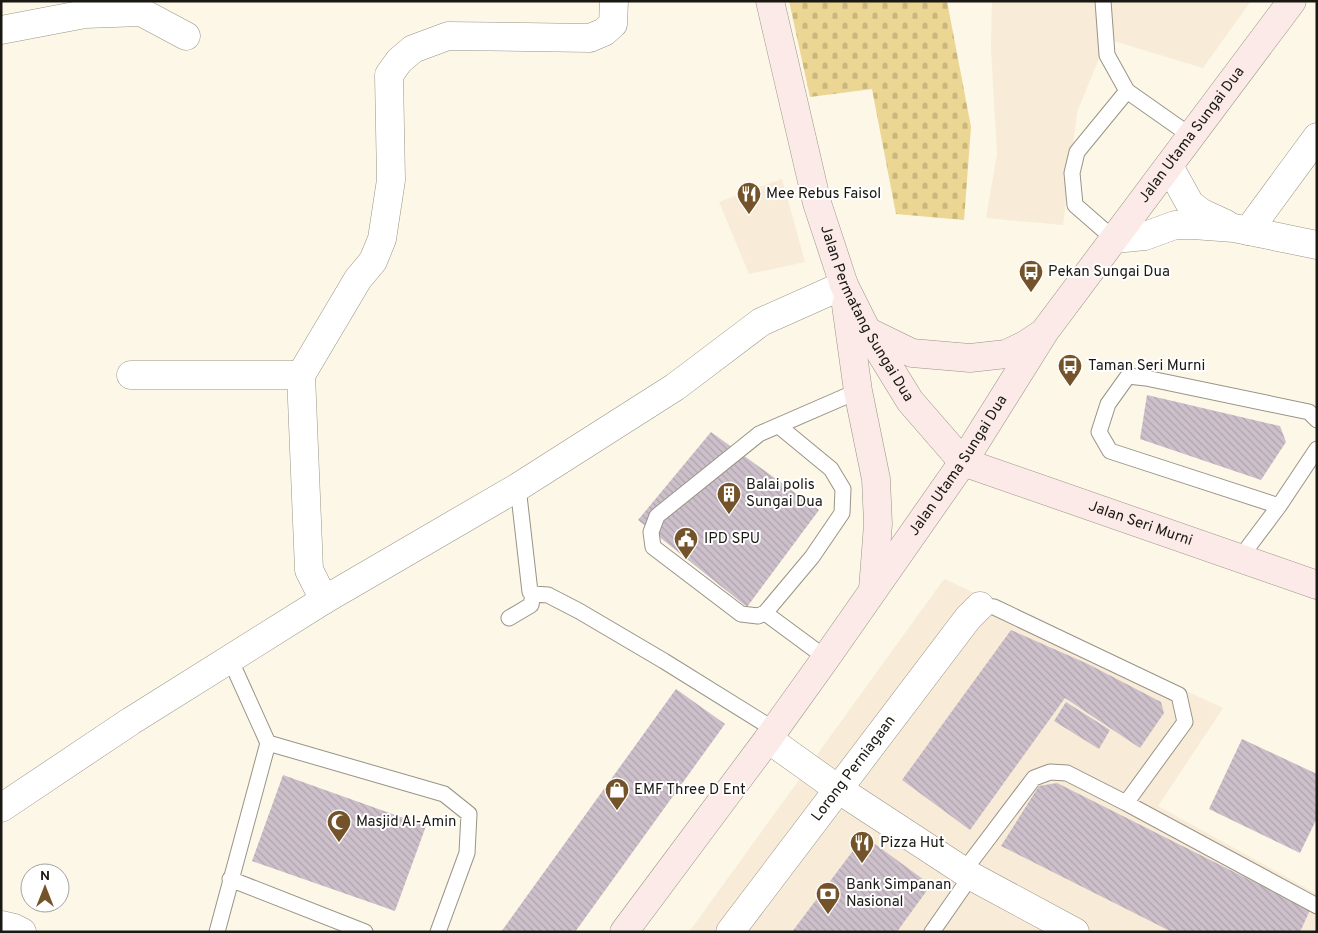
<svg xmlns="http://www.w3.org/2000/svg" width="1318" height="933" viewBox="0 0 1318 933" font-family="Overpass,sans-serif">
  <style>
    .commercial { fill: #f8ebd7 }
    .cemetery { fill: url(#cemetery-stones) }
    .building { fill: url(#building-back-hatch) }
    .lines { fill: none; stroke-linecap: round; stroke-linejoin: round }
    .lane-casing { stroke: #999486; stroke-width: 17 }
    .street-casing { stroke: #999486; stroke-width: 29 }
    .secondary-casing { stroke: #999486; stroke-width: 29 }
    .lane { stroke: #fff; stroke-width: 15 }
    .street { stroke: #fff; stroke-width: 28 }
    .secondary { stroke: #fbeae7; stroke-width: 28 }
    .labels { text-anchor: middle; dominant-baseline: central; stroke-width: 4; stroke-linejoin: round; paint-order: stroke }
    .street-label { font-size: 15px; fill: #1a1813; stroke: #fff }
    .poi-label { font-size: 15px; fill: #1a1813; stroke: #fff; text-anchor: start }
  </style>
  <defs>
    <pattern id="cemetery-stones" width="16" height="16" patternUnits="userSpaceOnUse" patternTransform="scale(1.25)"><rect width="16" height="16" fill="#ecd693"/><path d="M2 7V4a2 2 0 0 1 4 0v3zM10 15v-3a2 2 0 0 1 4 0v3z" fill="#cab77e"/></pattern>
    <pattern id="building-back-hatch" width="6" height="6" patternUnits="userSpaceOnUse" patternTransform="scale(1.25)"><rect width="6" height="6" fill="#cdc0cb"/><path d="M-1 5l2 2M0 0l6 6M5-1l2 2" fill="none" stroke="#afa4ad"/></pattern>
  </defs>
  <rect width="100%" height="100%" fill="#fcf7e7"/>
  <path class="commercial" d="M992 1H1251L1203 68 1107 39 1077 112 1063 225 986 218 997 154 991 48Z
    M782 179 805 262 749 274 719 202Z
    M944 579 1223 708 1158 806 1317 894V932H689Z"/>
  <path class="cemetery" d="M789 1H947L971 127 964 220 896 214 872 89 810 97Z"/>
  <path class="building" d="M1147 395 1280 426 1286 442 1261 480 1140 439Z
    M711 432 819 510 747 607 638 520Z
    M1011 630 1088 664 1161 702 1164 713 1140 748 1065 698 970 830 902 780Z
    M676 689 725 724 575 932H501Z
    M1066 702 1110 730 1099 749 1054 721Z
    M1242 739 1317 774V818L1300 853 1209 809Z
    M283 775 426 826 395 911 252 861Z
    M1057 783 1310 910 1300 932H1172L1001 846 1039 786Z
    M864 836 931 885 904 922 897 932H792Z"/>
  <g class="lines">
    <defs>
      <path id="lane" d="M1103 1 1107 55 1127 91 1191 136
        M1114 239 1075 205 1072 173 1077 152 1127 91
        M780 427 831 469 843 489 842 513 812 557 765 613 758 616 741 614 653 547 651 532 657 516 759 434 858 391
        M518 487 530 592 533 594 548 595 579 611 664 661 775 730
        M1279 506 1317 449
        M1240 558 1279 506 1110 451 1099 432 1108 404 1128 376 1146 378 1309 412 1317 420
        M980 606 994 607 1179 695 1185 722 1126 803
        M765 613 826 658
        M509 618 531 605 533 594
        M230 659 268 743
        M963 872 1034 778 1050 772 1067 773 1126 803 1317 906
        M230 879 365 932
        M217 932 268 743 444 794 469 814 467 853 438 932
        M932 932 971 876"/>
      <g id="street">
        <path d="M1 30 85 14 141 12 186 36"/>
        <path d="M1169 166 1190 204 1202 213 1226 224"/>
        <path d="M1248 231 1317 137"/>
        <path d="M1114 239 1145 236 1175 225H1193L1234 228 1317 245"/>
        <path d="M131 375H301"/>
        <path d="M324 600 309 570 301 375 358 279 373 261 382 239 391 180 389 75 399 61 413 49 448 36 590 38 604 32 613 24 614 1"/>
        <path d="M768 739 838 789 971 876 1075 932"/>
        <path d="M1 808 131 721 324 600 518 487 675 387 761 322 844 285"/>
        <path d="M1 925 14 928 22 932"/>
        <path id="s1" d="M730 932 968 618 980 606"/>
      </g>
      <g id="secondary">
        <path id="s2" d="M770 1 817 203 844 285 867 331 910 401 963 462"/>
        <path d="M846 305 858 391 876 479 878 524 873 589"/>
        <path d="M867 331 912 353 970 358 1006 354 1025 345 1040 335"/>
        <path id="s3" d="M963 462 1317 585"/>
        <path id="s4" d="M624 932 768 739 826 658 963 462 1045 331 1292 1"/>
      </g>
    </defs>
    <use href="#lane" class="lane-casing"/>
    <use href="#street" class="street-casing"/>
    <use href="#secondary" class="secondary-casing"/>
    <use href="#lane" class="lane"/>
    <use href="#street" class="street"/>
    <use href="#secondary" class="secondary"/>
  </g>
  <defs>
    <symbol id="restaurant-pin" viewBox="-11 -11 22 30"><path d="M0 17L-7.5 6A9.5 9.5 0 1 1 7.5 6Z" fill="#74532a" stroke="#fff"/><path d="M-5-6h1v4h1v-4h1v4h1v-4h1v5L-1.5 .5V6h-2V.5L-5-1ZM5-6V6H3V1.5H1.5Q1.5-4 5-6Z" fill="#fff"/></symbol>
    <symbol id="bus-pin" viewBox="-11 -11 22 30"><path d="M0 17L-7.5 6A9.5 9.5 0 1 1 7.5 6Z" fill="#74532a" stroke="#fff"/><path d="M-5-6H5V4H4V6H2V4H-2V6H-4V4H-5ZM-3.5-4V0h7V-4ZM-3.5 1.2v1.5H-2V1.2ZM2 1.2v1.5H3.5V1.2Z" fill="#fff"/></symbol>
    <symbol id="building-pin" viewBox="-11 -11 22 30"><path d="M0 17L-7.5 6A9.5 9.5 0 1 1 7.5 6Z" fill="#74532a" stroke="#fff"/><path d="M-4-6H4V6H1V3H-1V6H-4ZM-2.5-4.3h1.7v1.8h-1.7ZM.8-4.3h1.7v1.8H.8ZM-2.5-1h1.7V.8h-1.7ZM.8-1h1.7V.8H.8Z" fill="#fff"/></symbol>
    <symbol id="civic-pin" viewBox="-11 -11 22 30"><path d="M0 17L-7.5 6A9.5 9.5 0 1 1 7.5 6Z" fill="#74532a" stroke="#fff"/><path d="M-.6-6.5H3V-4.5H.6V-3L4-1V1h2V6H-6V1h2V-1L-.6-3ZM-1.2 2.5V6h2.4V2.5Z" fill="#fff"/></symbol>
    <symbol id="shop-pin" viewBox="-11 -11 22 30"><path d="M0 17L-7.5 6A9.5 9.5 0 1 1 7.5 6Z" fill="#74532a" stroke="#fff"/><path d="M-5-2.5h2.3a2.7 3.5 0 0 1 5.4 0H5L5.5 6h-11ZM-1.5-2.5h3a1.5 2.3 0 0 0-3 0Z" fill="#fff"/></symbol>
    <symbol id="mosque-pin" viewBox="-11 -11 22 30"><path d="M0 17L-7.5 6A9.5 9.5 0 1 1 7.5 6Z" fill="#74532a" stroke="#fff"/><path d="M3.5-4.9A6 6 0 1 0 3.5 4.9A5 5 0 1 1 3.5-4.9Z" fill="#fff"/></symbol>
    <symbol id="bank-pin" viewBox="-11 -11 22 30"><path d="M0 17L-7.5 6A9.5 9.5 0 1 1 7.5 6Z" fill="#74532a" stroke="#fff"/><path d="M-6-4H6V4H-6ZM0-2.3a2.3 2.3 0 1 0 0 4.6a2.3 2.3 0 1 0 0-4.6Z" fill="#fff"/></symbol>
  </defs>
  <g fill-rule="evenodd">
    <use href="#restaurant-pin" x="735" y="180" width="28" height="38"/>
    <use href="#bus-pin" x="1017" y="258" width="28" height="38"/>
    <use href="#bus-pin" x="1056" y="352" width="28" height="38"/>
    <use href="#building-pin" x="715" y="480" width="28" height="38"/>
    <use href="#civic-pin" x="672" y="525" width="28" height="38"/>
    <use href="#shop-pin" x="603" y="776" width="28" height="38"/>
    <use href="#mosque-pin" x="325" y="808" width="28" height="38"/>
    <use href="#restaurant-pin" x="848" y="829" width="28" height="38"/>
    <use href="#bank-pin" x="814" y="880" width="28" height="38"/>
  </g>
  <g class="labels">
    <g class="street-label">
      <text stroke="none"><textPath href="#s4" startOffset="979">Jalan Utama Sungai Dua</textPath></text>
      <text stroke="none"><textPath href="#s2" startOffset="329">Jalan Permatang Sungai Dua</textPath></text>
      <text stroke="none"><textPath href="#s4" startOffset="574">Jalan Utama Sungai Dua</textPath></text>
      <text stroke="none"><textPath href="#s3" startOffset="188">Jalan Seri Murni</textPath></text>
      <text stroke="none"><textPath href="#s1" startOffset="205">Lorong Perniagaan</textPath></text>
    </g>
    <g class="poi-label">
      <text x="766" y="194">Mee Rebus Faisol</text>
      <text x="1048" y="272">Pekan Sungai Dua</text>
      <text x="1088" y="366">Taman Seri Murni</text>
      <text x="746" y="485">Balai polis<tspan x="746" dy="17">Sungai Dua</tspan></text>
      <text x="704" y="539">IPD SPU</text>
      <text x="634" y="790">EMF Three D Ent</text>
      <text x="356" y="822">Masjid Al-Amin</text>
      <text x="880" y="843">Pizza Hut</text>
      <text x="846" y="885">Bank Simpanan<tspan x="846" dy="17">Nasional</tspan></text>
    </g>
  </g>
  <rect width="1318" height="933" fill="none" stroke="#1a1813" stroke-width="5"/>
  <g transform="translate(45 888)"><circle r="24" fill="#ffffff" stroke="#a3a3a1"/>
  <path d="M0-4L9 19L0 12L-9 19Z" fill="#74532a"/>
  <text y="-8" font-size="14" font-weight="bold" text-anchor="middle" fill="#1a1813">N</text>
  </g>
</svg>
